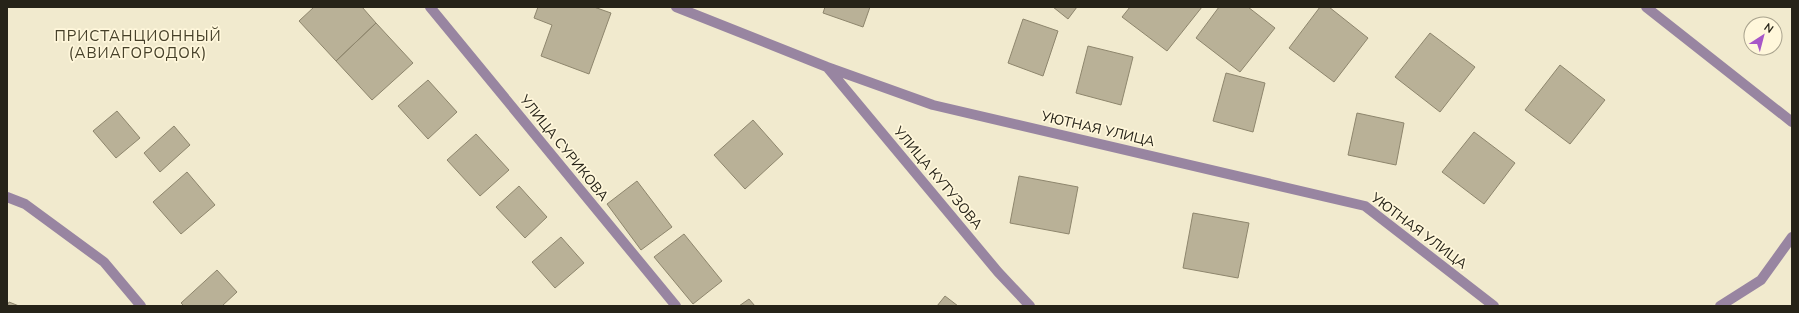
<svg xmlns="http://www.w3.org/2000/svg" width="1799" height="313" viewBox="0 0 1799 313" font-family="'Nunito Sans',sans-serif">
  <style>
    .building { fill: #b9b197; stroke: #8e866d }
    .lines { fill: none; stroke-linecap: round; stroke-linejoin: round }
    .minor { stroke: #9885a1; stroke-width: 10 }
    .labels { text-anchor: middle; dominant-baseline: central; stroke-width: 3.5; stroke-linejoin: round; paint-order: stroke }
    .street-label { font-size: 14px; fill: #262318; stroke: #fff7db }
    .neighbourhood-label { font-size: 15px; letter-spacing: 1px; fill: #464029; stroke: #fff7db }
  </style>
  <rect width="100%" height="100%" fill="#f1eace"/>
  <path class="building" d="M314 7H362L376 23 336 61 299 21Z
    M538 7H594L611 13 589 74 541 56 552 25 534 18Z
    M825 7H870L863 27 823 13Z
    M1053 7H1077L1068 19Z
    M1130 7H1202L1167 51 1122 17Z
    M1219 7H1248L1275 28 1240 72 1196 38Z
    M1320 7H1329L1368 38 1334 82 1289 48Z
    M1023 19 1058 31 1043 76 1008 63Z
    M376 23 413 63 372 100 336 61Z
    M1430 33 1475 67 1440 112 1395 77Z
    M1088 46 1133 57 1121 105 1076 93Z
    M1560 65 1605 100 1570 144 1525 110Z
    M1226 73 1265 83 1253 132 1213 121Z
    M428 80 457 112 428 139 398 106Z
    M117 111 140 138 116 158 93 131Z
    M1357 113 1404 123 1396 165 1348 155Z
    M753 120 783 154 745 189 714 155Z
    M174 126 190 145 160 172 144 153Z
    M1474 132 1515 163 1484 204 1442 172Z
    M476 134 509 170 480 196 447 160Z
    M187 172 215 205 181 234 153 202Z
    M1019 176 1078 187 1069 234 1010 223Z
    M637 181 672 227 641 250 607 204Z
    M519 186 547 217 525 238 496 207Z
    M1193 213 1249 223 1238 278 1183 268Z
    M684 234 722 281 693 304 654 257Z
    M561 237 584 263 555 288 532 262Z
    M217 270 237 292 222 306H184L181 303Z
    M945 296 958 306H937Z
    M749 299 755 306H739Z
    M9 302 19 306H7Z"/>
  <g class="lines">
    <path class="minor" d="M430 7 676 306
      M676 7 827 67 933 105 1365 206 1494 306
      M1646 7 1792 122
      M827 67 998 272 1030 306
      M7 197 25 204 104 262 141 306
      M1720 306 1761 280 1792 237"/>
  </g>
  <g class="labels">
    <g class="street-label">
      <text transform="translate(1098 129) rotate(13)">УЮТНАЯ УЛИЦА</text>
      <text transform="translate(564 148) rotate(51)">УЛИЦА СУРИКОВА</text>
      <text transform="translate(938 178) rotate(50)">УЛИЦА КУТУЗОВА</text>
      <text transform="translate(1419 231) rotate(37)">УЮТНАЯ УЛИЦА</text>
    </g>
    <g class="neighbourhood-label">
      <text x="138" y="36">ПРИСТАНЦИОННЫЙ<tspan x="138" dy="17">(АВИАГОРОДОК)</tspan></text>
    </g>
  </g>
  <rect width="1799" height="313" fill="none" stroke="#262318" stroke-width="16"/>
  <g transform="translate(1763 36) rotate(36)"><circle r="19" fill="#fff7db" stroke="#a8a28d"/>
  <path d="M0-3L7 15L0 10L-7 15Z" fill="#a757c8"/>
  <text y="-6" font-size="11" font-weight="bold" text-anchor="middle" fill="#262318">N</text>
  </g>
</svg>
